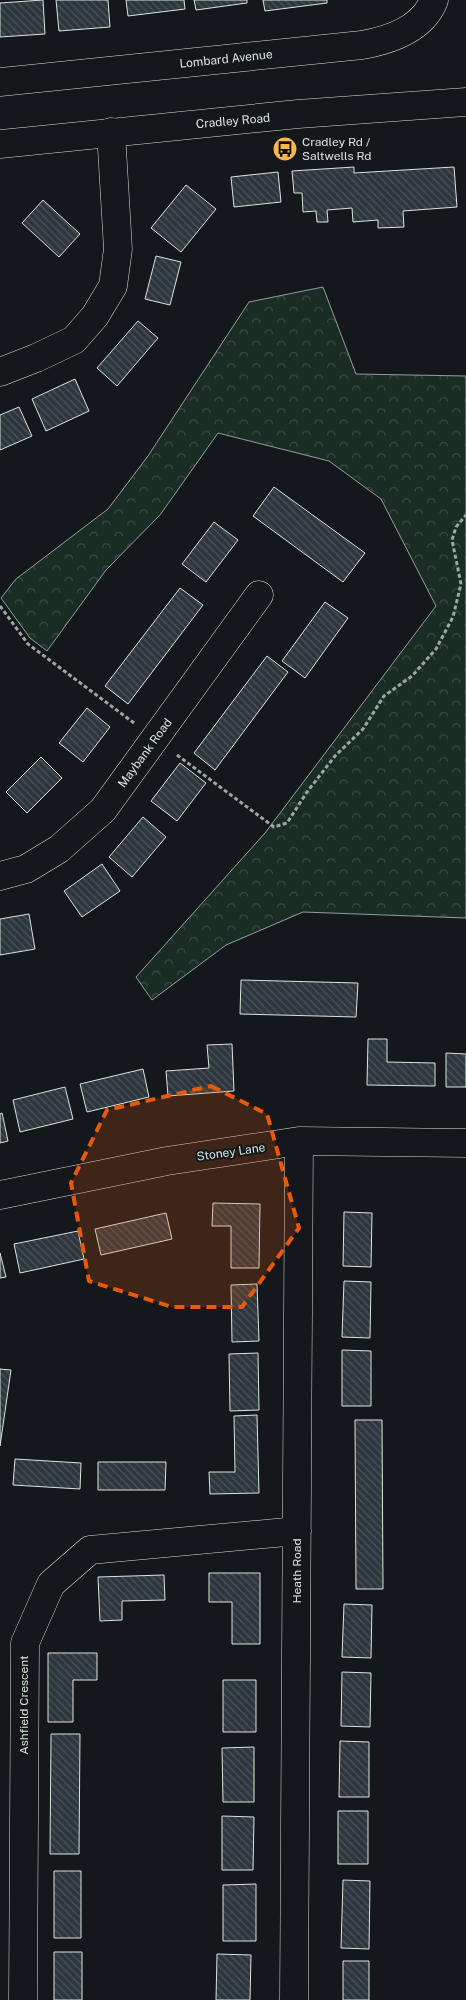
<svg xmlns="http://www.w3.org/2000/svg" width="466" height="2000" viewBox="0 0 466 2000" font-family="'Public Sans',sans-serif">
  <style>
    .forest { fill: url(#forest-crowns); stroke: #939e99 }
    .building { fill: url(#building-back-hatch); stroke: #d8e6dc }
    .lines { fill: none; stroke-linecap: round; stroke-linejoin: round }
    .minor-casing { stroke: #d8e6dc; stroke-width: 29 }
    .major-casing { stroke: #d8e6dc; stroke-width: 29 }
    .path { stroke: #9da8a2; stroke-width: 3; stroke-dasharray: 4 2.5; stroke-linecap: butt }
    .minor { stroke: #14181c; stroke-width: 28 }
    .major { stroke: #14181c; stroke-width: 28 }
    .marked { fill: #e8590c; fill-opacity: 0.2; stroke: #e8590c; stroke-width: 4; stroke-dasharray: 10 6; stroke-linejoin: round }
    .labels { text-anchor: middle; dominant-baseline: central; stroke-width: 4; stroke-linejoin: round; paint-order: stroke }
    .street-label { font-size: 12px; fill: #d8e6dc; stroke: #14181c }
    .poi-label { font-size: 12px; fill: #d8e6dc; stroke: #14181c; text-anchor: start }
  </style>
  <defs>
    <pattern id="forest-crowns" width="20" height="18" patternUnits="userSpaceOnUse" patternTransform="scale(1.25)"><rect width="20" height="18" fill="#1a2d24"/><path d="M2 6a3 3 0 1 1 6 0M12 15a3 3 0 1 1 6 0" fill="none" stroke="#3b4b43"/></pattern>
    <pattern id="building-back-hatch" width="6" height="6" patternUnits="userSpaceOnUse" patternTransform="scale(1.25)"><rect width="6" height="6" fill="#2c363c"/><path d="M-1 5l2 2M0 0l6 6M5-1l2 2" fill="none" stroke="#4a5358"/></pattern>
  </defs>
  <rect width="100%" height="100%" fill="#14181c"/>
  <path class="forest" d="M323 287 356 374 466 376V918L303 912 226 945 152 1000 136 977 265 833 436 606 381 499 329 461 218 433 160 515 106 570 47 651 30 638 1 598 16 579 108 509 148 456 249 302Z"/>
  <path class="building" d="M43 0 45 34 0 37V3Z
    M56 0H108L110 27 59 31Z
    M126 0H184L185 9 128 16Z
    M194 0H247V3L196 10Z
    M263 0H327V3L265 11Z
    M354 167V173L454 167 457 207 403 211 404 227 378 228V220L353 222 352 208 327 210 328 222H317L316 211 303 212 302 193H294L292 171Z
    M278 172 281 202 234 207 231 177Z
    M186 185 216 209 181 252 151 228Z
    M43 200 80 234 59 257 22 223Z
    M156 256 181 262 170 305 145 299Z
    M138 321 158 338 117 386 97 368Z
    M75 379 89 411 46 431 32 399Z
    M19 407 32 436 0 450V415Z
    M274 487 365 553 343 582 253 516Z
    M214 522 238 540 206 582 182 564Z
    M180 588 203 605 128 704 105 686Z
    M325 602 348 618 305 678 282 661Z
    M267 656 288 672 215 770 194 753Z
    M87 708 110 727 83 762 59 743Z
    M41 757 62 778 27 813 6 792Z
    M180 763 206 783 177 821 151 801Z
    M143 817 166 837 132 877 109 857Z
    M102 864 120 891 82 917 64 891Z
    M29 914 35 949 0 955V919Z
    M241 980 358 983 356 1017 240 1014Z
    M368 1039H387V1062L435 1063V1086L367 1085Z
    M232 1044 234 1091 168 1096 166 1071 209 1068 207 1045Z
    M446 1053 466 1054V1087H446Z
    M143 1069 149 1097 87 1112 80 1084Z
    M65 1087 73 1119 20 1132 13 1100Z
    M2 1113 8 1141 0 1143V1114Z
    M213 1203 260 1204 259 1268H231V1226H212Z
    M344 1212 372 1213 371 1267 343 1266Z
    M166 1213 172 1239 101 1255 95 1229Z
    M78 1231 84 1259 20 1273 14 1244Z
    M0 1253 6 1277 0 1278Z
    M344 1281 371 1282 370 1338 342 1337Z
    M257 1284 259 1341 232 1342 231 1285Z
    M342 1350 371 1351V1406H342Z
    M258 1353 259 1410 230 1411 229 1354Z
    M0 1369 11 1370 0 1446Z
    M257 1415 259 1493 210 1494 209 1472H235L234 1416Z
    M355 1420H382L383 1589H356Z
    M15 1459 81 1463 80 1489 13 1485Z
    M98 1462H166L165 1490H98Z
    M209 1573H260V1644H232V1602H209Z
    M164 1575 165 1600 122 1601V1620L100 1621 98 1577Z
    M344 1604 372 1605 371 1658 342 1657Z
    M48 1653H97V1680H73V1722H48Z
    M342 1672 371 1673 370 1727 341 1726Z
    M223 1680H256V1732H223Z
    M51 1734H80L79 1854H50Z
    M340 1741 369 1742V1797H339Z
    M254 1747V1802H223L222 1748Z
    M338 1811H368V1864H338Z
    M222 1816 254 1817 253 1870H222Z
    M54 1871H81V1938H54Z
    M343 1880 370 1881 369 1949 341 1948Z
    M256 1884V1941H223V1885Z
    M54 1952H82V2000H54Z
    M217 1954 251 1955 250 2000H216Z
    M343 1961H369V2000H343Z"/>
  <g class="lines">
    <defs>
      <path id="minor" d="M0 82 362 45C390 40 423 29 434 0
        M0 372 36 358 74 340 95 316 113 286 118 249 111 132
        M0 876 26 869 59 849 103 810 259 595
        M0 1195 167 1161 299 1141 466 1143
        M23 2000 25 1643 51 1584 90 1550 297 1531
        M294 2000 299 1141"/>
      <path id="major" d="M0 144 298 114 466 102"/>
    </defs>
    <use href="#minor" class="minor-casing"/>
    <use href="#major" class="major-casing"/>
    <path class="path" d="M0 606 28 644 134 723
      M177 755 274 827 287 823 307 792 335 756 363 729 384 696 412 676 436 649 453 617 461 584 452 540 456 527 466 515"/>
    <use href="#minor" class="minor"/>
    <use href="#major" class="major"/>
  </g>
  <path class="marked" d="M211 1086 267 1114 299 1228 242 1307H172L89 1281 71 1183 107 1110Z"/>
  <defs>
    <symbol id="bus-disc" viewBox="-11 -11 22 22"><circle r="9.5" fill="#ffb74d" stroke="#14181c"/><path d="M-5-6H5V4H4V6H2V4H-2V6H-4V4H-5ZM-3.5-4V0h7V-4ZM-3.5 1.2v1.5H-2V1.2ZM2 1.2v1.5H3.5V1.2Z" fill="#111"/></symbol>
  </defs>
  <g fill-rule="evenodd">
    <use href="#bus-disc" x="271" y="135" width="28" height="28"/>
  </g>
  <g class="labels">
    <g class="street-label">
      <text transform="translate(226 59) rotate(-6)">Lombard Avenue</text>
      <text transform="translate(233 121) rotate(-5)">Cradley Road</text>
      <text transform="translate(145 753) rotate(-54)">Maybank Road</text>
      <text transform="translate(231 1152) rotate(-8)">Stoney Lane</text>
      <text transform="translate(297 1571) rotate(-90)">Heath Road</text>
      <text transform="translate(24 1705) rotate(-90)">Ashfield Crescent</text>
    </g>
    <g class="poi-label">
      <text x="302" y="142">Cradley Rd /<tspan x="302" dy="14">Saltwells Rd</tspan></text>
    </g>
  </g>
</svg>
